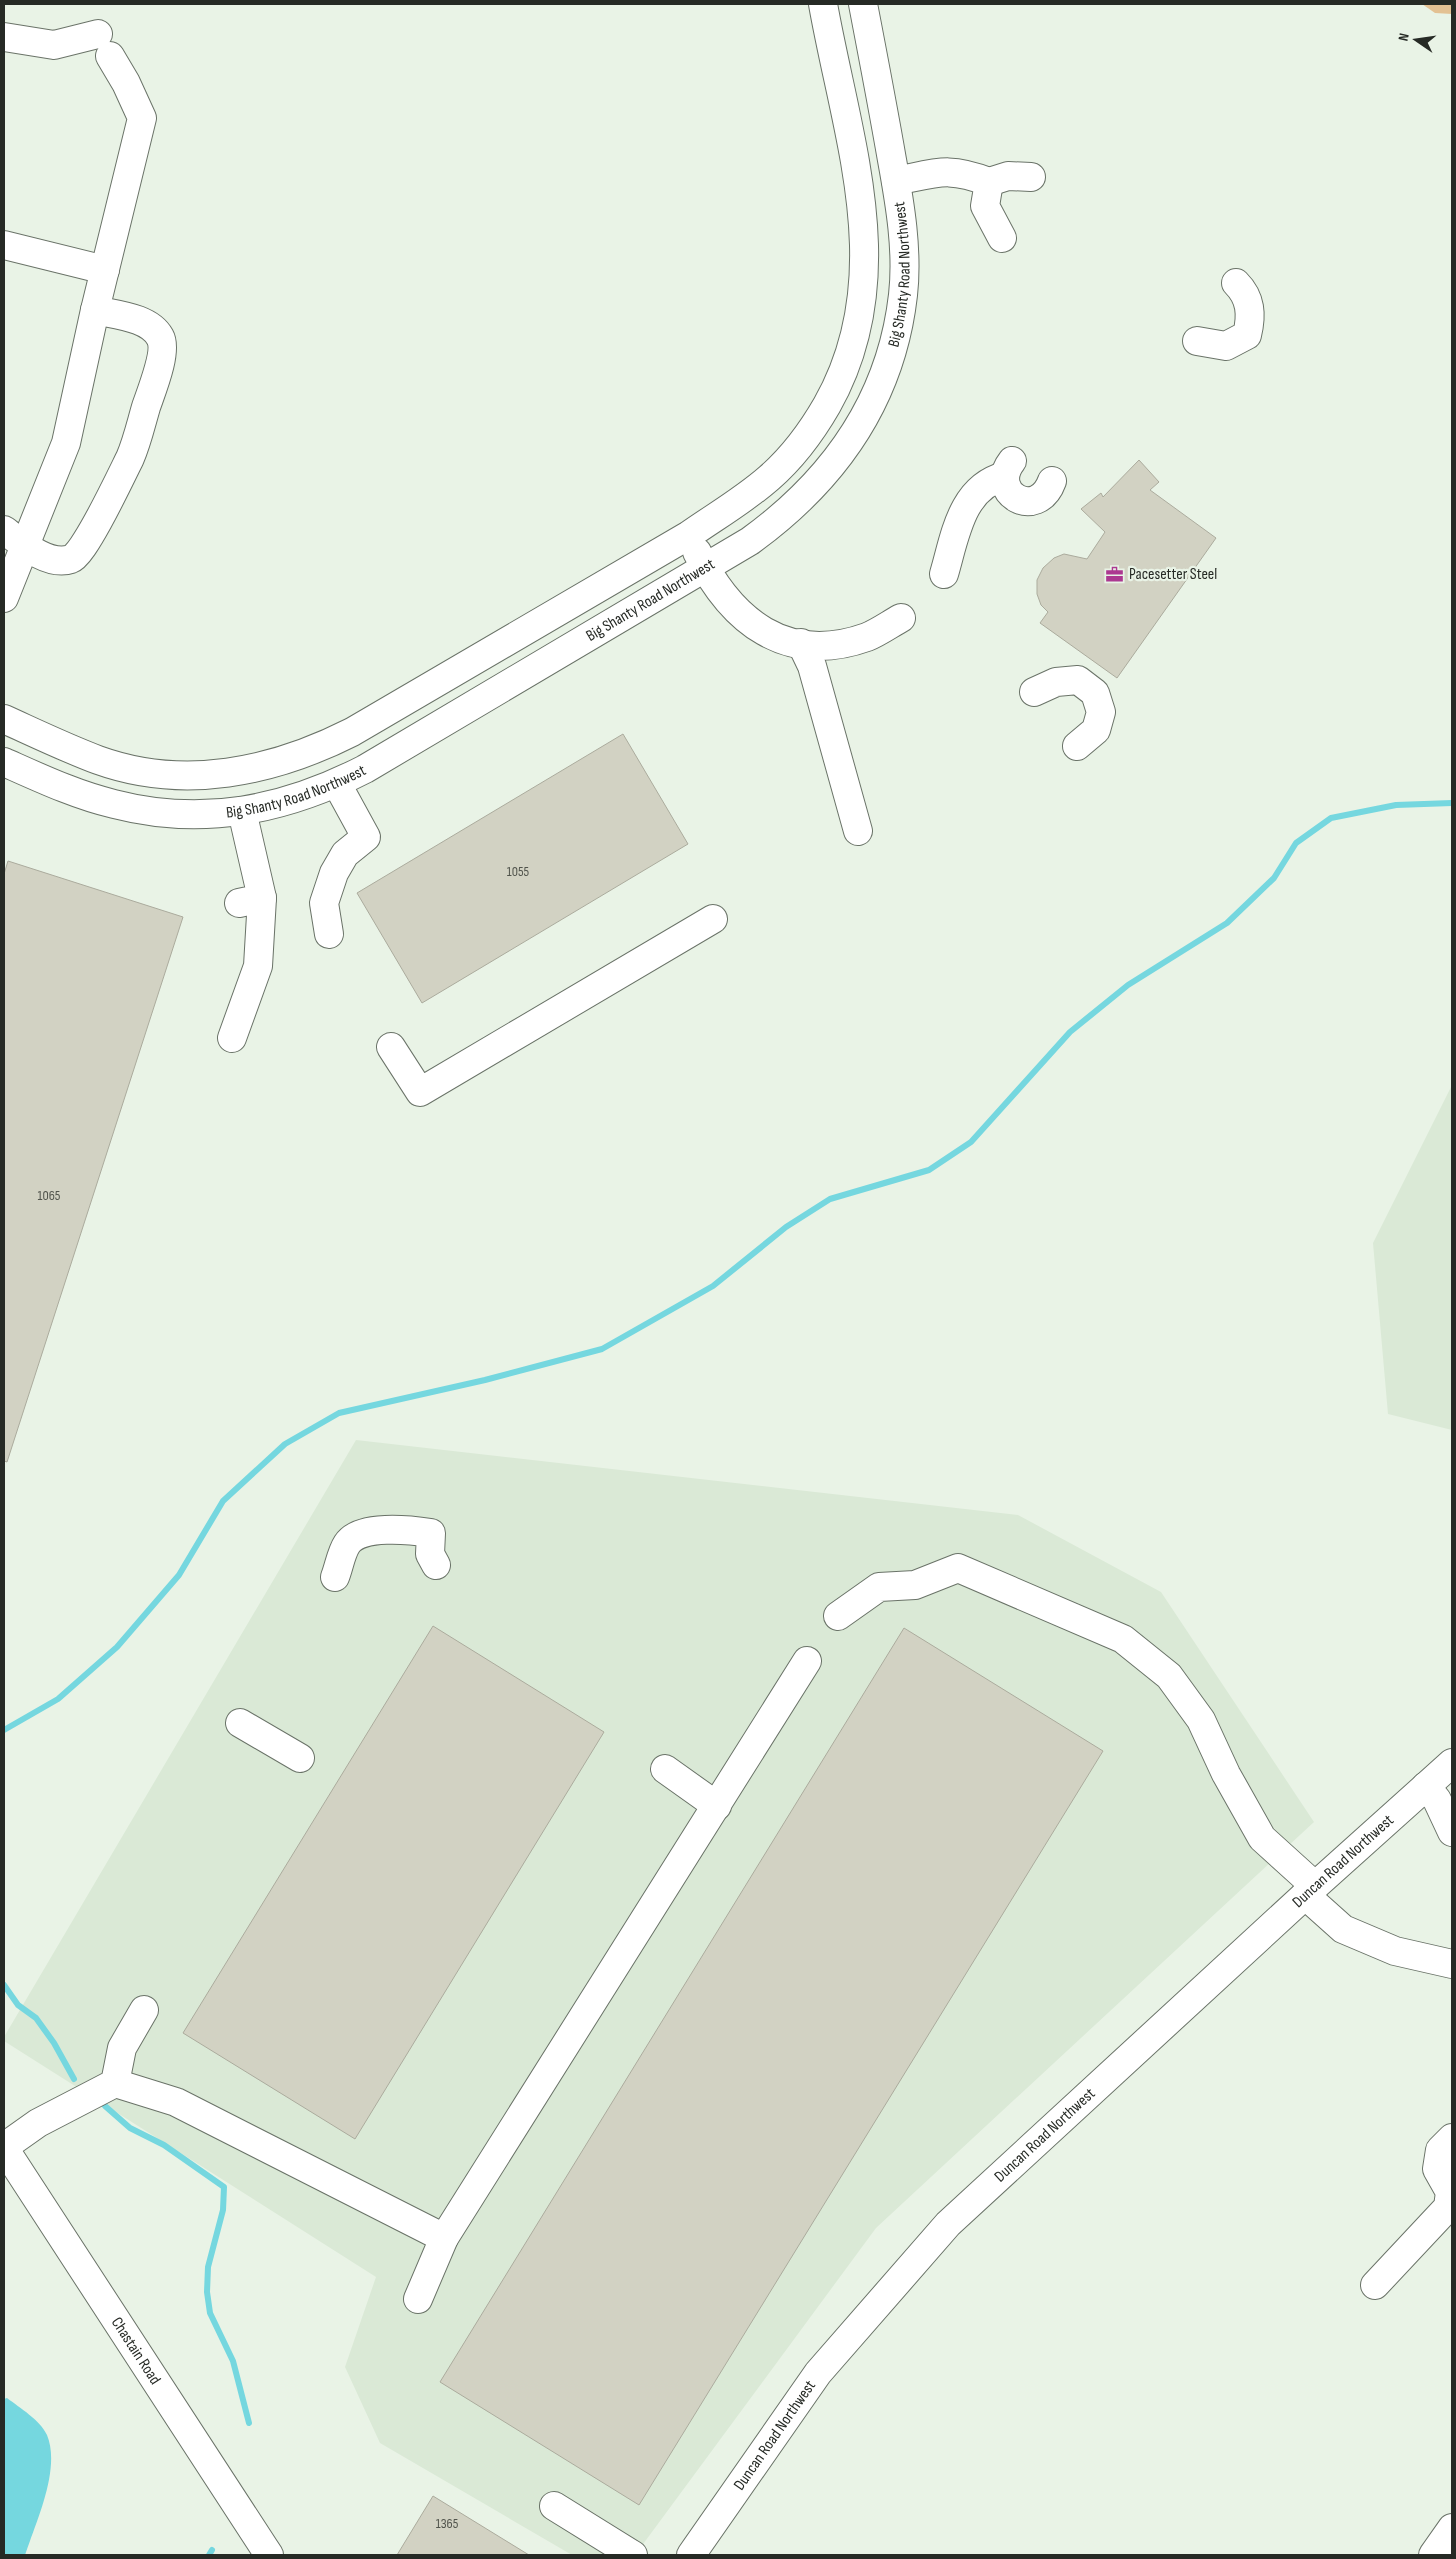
<svg xmlns="http://www.w3.org/2000/svg" width="1456" height="2559" viewBox="0 0 1456 2559" font-family="'Sofia Sans Condensed',sans-serif">
  <style>
    .built { fill: #dae9d6 }
    .green { fill: #e3c193 }
    .water { fill: #75d7df }
    .lines { fill: none; stroke-linecap: round; stroke-linejoin: round }
    .stream { stroke: #75d7df; stroke-width: 6 }
    .building { fill: #d2d2c3; stroke: #abab9d }
    .minor-casing { stroke: #6a7368; stroke-width: 30 }
    .major-casing { stroke: #6a7368; stroke-width: 30 }
    .minor { stroke: #fff; stroke-width: 28 }
    .major { stroke: #fff; stroke-width: 28 }
    .labels { text-anchor: middle; dominant-baseline: central; stroke-width: 4.5; stroke-linejoin: round; paint-order: stroke }
    .number-label { font-size: 14px; fill: #51544c }
    .street-label { font-size: 16px; fill: #262a25; stroke: #e9f3e6 }
    .poi-label { font-size: 16px; fill: #262a25; stroke: #e9f3e6; text-anchor: start }
  </style>
  <rect width="100%" height="100%" fill="#e9f3e6"/>
  <path class="built" d="M1452 1085V1430L1388 1414 1373 1243Z
    M356 1440 1018 1515 1161 1592 1314 1822 876 2228 635 2555H572L380 2443 345 2367 376 2277 4 2041V2037Z"/>
  <path class="green" d="M1422 4H1452V14L1435 13Z"/>
  <path class="water" d="M7 2398C20 2408 40 2420 47 2435 61 2469 36 2522 25 2555H4V2399Z"/>
  <g class="lines">
    <path class="stream" d="M4 1730 58 1699 117 1647 179 1575 223 1501 285 1444 339 1413 485 1380 602 1349 713 1286 786 1227 830 1199 929 1170 971 1142 1070 1032 1128 985 1227 923 1274 878 1296 843 1331 818 1396 805 1452 803
      M4 1985 18 2005 36 2018 54 2043 74 2079
      M105 2106 130 2128 164 2145 224 2187 223 2210 208 2267 207 2292 210 2313 233 2361 249 2423
      M209 2555 212 2550"/>
  </g>
  <path class="building" d="M1139 460 1159 482 1150 490 1216 538 1117 678 1040 623 1048 612 1041 605 1037 594V580L1043 568 1054 558 1064 554 1087 559 1105 532 1081 509 1101 493 1103 497Z
    M623 734 688 844 422 1003 357 893Z
    M8 861 183 917 7 1462 4 1461V874Z
    M433 1626 604 1732 355 2139 183 2033Z
    M904 1628 1103 1751 639 2505 440 2382Z
    M433 2496 529 2555H397Z"/>
  <g class="lines">
    <defs>
      <g id="minor">
        <path d="M4 37 54 45 98 34"/>
        <path d="M896 181C937 173 948 166 989 182L985 206 1002 238"/>
        <path d="M989 182 1008 176 1031 177"/>
        <path d="M4 245 105 270"/>
        <path d="M1197 341 1226 346 1247 335C1252 315 1251 298 1236 283"/>
        <path d="M1012 461C987 493 1037 522 1052 481"/>
        <path d="M4 530C20 542 48 567 71 559 84 555 122 474 130 458 137 442 141 424 146 407 151 392 168 351 160 337 149 317 116 315 95 310"/>
        <path d="M697 552C731 621 786 666 867 637 879 632 890 624 901 618"/>
        <path d="M944 574C955 537 961 487 1005 476"/>
        <path d="M4 598 66 443 95 310 142 118 126 83 110 56"/>
        <path d="M801 643 812 666 858 831"/>
        <path d="M1034 692 1056 682 1078 680 1095 693 1101 712 1096 730 1077 746"/>
        <path d="M4 719C35 733 66 748 98 760 184 791 273 772 352 732L689 535C716 516 744 500 769 478 792 458 812 431 827 405 900 276 847 139 823 4"/>
        <path id="s1" d="M4 762C40 778 76 795 114 804 203 827 285 810 365 769L750 541C834 480 891 401 903 295 908 251 900 204 892 160 883 108 873 56 863 4"/>
        <path d="M239 903 262 898 242 811"/>
        <path d="M329 934 324 903 334 873 345 854 366 837 337 784"/>
        <path d="M232 1038 258 966 262 898"/>
        <path d="M391 1047 420 1092 713 919"/>
        <path d="M335 1577C339 1567 341 1553 347 1544 360 1524 411 1530 431 1533L430 1554 436 1565"/>
        <path d="M838 1616 879 1587 915 1585 958 1568 1123 1639 1169 1676 1201 1720 1226 1774 1262 1838 1315 1886"/>
        <path d="M240 1723 300 1758"/>
        <path d="M665 1769 717 1806"/>
        <path d="M1426 1786 1437 1800 1452 1832"/>
        <path d="M1305 1895 1343 1929 1395 1951 1452 1964"/>
        <path d="M115 2083 176 2102 444 2238 418 2299"/>
        <path d="M4 2147 38 2123 115 2083 122 2048 144 2010"/>
        <path d="M444 2238 807 1661"/>
        <path d="M1375 2285 1448 2207 1450 2192 1437 2169 1440 2150 1452 2138"/>
        <path d="M554 2506 633 2555"/>
        <path id="s2" d="M691 2555 818 2373 948 2224 1315 1886 1452 1763"/>
        <path d="M1433 2555 1452 2528"/>
      </g>
      <g id="major">
        <path id="s3" d="M4 2148 269 2555"/>
      </g>
    </defs>
    <use href="#minor" class="minor-casing"/>
    <use href="#major" class="major-casing"/>
    <use href="#minor" class="minor"/>
    <use href="#major" class="major"/>
  </g>
  <defs>
    <symbol id="office-bare" viewBox="-9 -9 18 18"><path d="M-6-3h4V-5.5h4V-3h4V5H-6ZM-1-4.5V-3h2v-1.5ZM-6 0V1H6V0Z" fill="#ac3891" stroke="#e9f3e6" stroke-width="2.5" paint-order="stroke"/></symbol>
  </defs>
  <g fill-rule="evenodd">
    <use href="#office-bare" x="1102" y="562" width="25" height="25"/>
  </g>
  <g class="labels">
    <g class="number-label">
      <text x="518" y="871">1055</text>
      <text x="49" y="1195">1065</text>
      <text x="447" y="2523">1365</text>
    </g>
    <g class="street-label">
      <text stroke="none"><textPath href="#s1" startOffset="1144">Big Shanty Road Northwest</textPath></text>
      <text stroke="none"><textPath href="#s1" startOffset="709">Big Shanty Road Northwest</textPath></text>
      <text stroke="none"><textPath href="#s1" startOffset="304">Big Shanty Road Northwest</textPath></text>
      <text stroke="none"><textPath href="#s2" startOffset="956">Duncan Road Northwest</textPath></text>
      <text stroke="none"><textPath href="#s2" startOffset="551">Duncan Road Northwest</textPath></text>
      <text stroke="none"><textPath href="#s3" startOffset="242">Chastain Road</textPath></text>
      <text stroke="none"><textPath href="#s2" startOffset="146">Duncan Road Northwest</textPath></text>
    </g>
    <g class="poi-label">
      <text x="1129" y="574">Pacesetter Steel</text>
    </g>
  </g>
  <rect width="1456" height="2559" fill="none" stroke="#262a25" stroke-width="10"/>
  <g transform="translate(1416 40) rotate(283)" stroke="#e9f3e6" stroke-width="4" paint-order="stroke">
  <path d="M0-4L9 19L0 12L-9 19Z" fill="#262a25"/>
  <text y="-8" font-size="14" font-weight="bold" text-anchor="middle" fill="#262a25">N</text>
  </g>
</svg>
